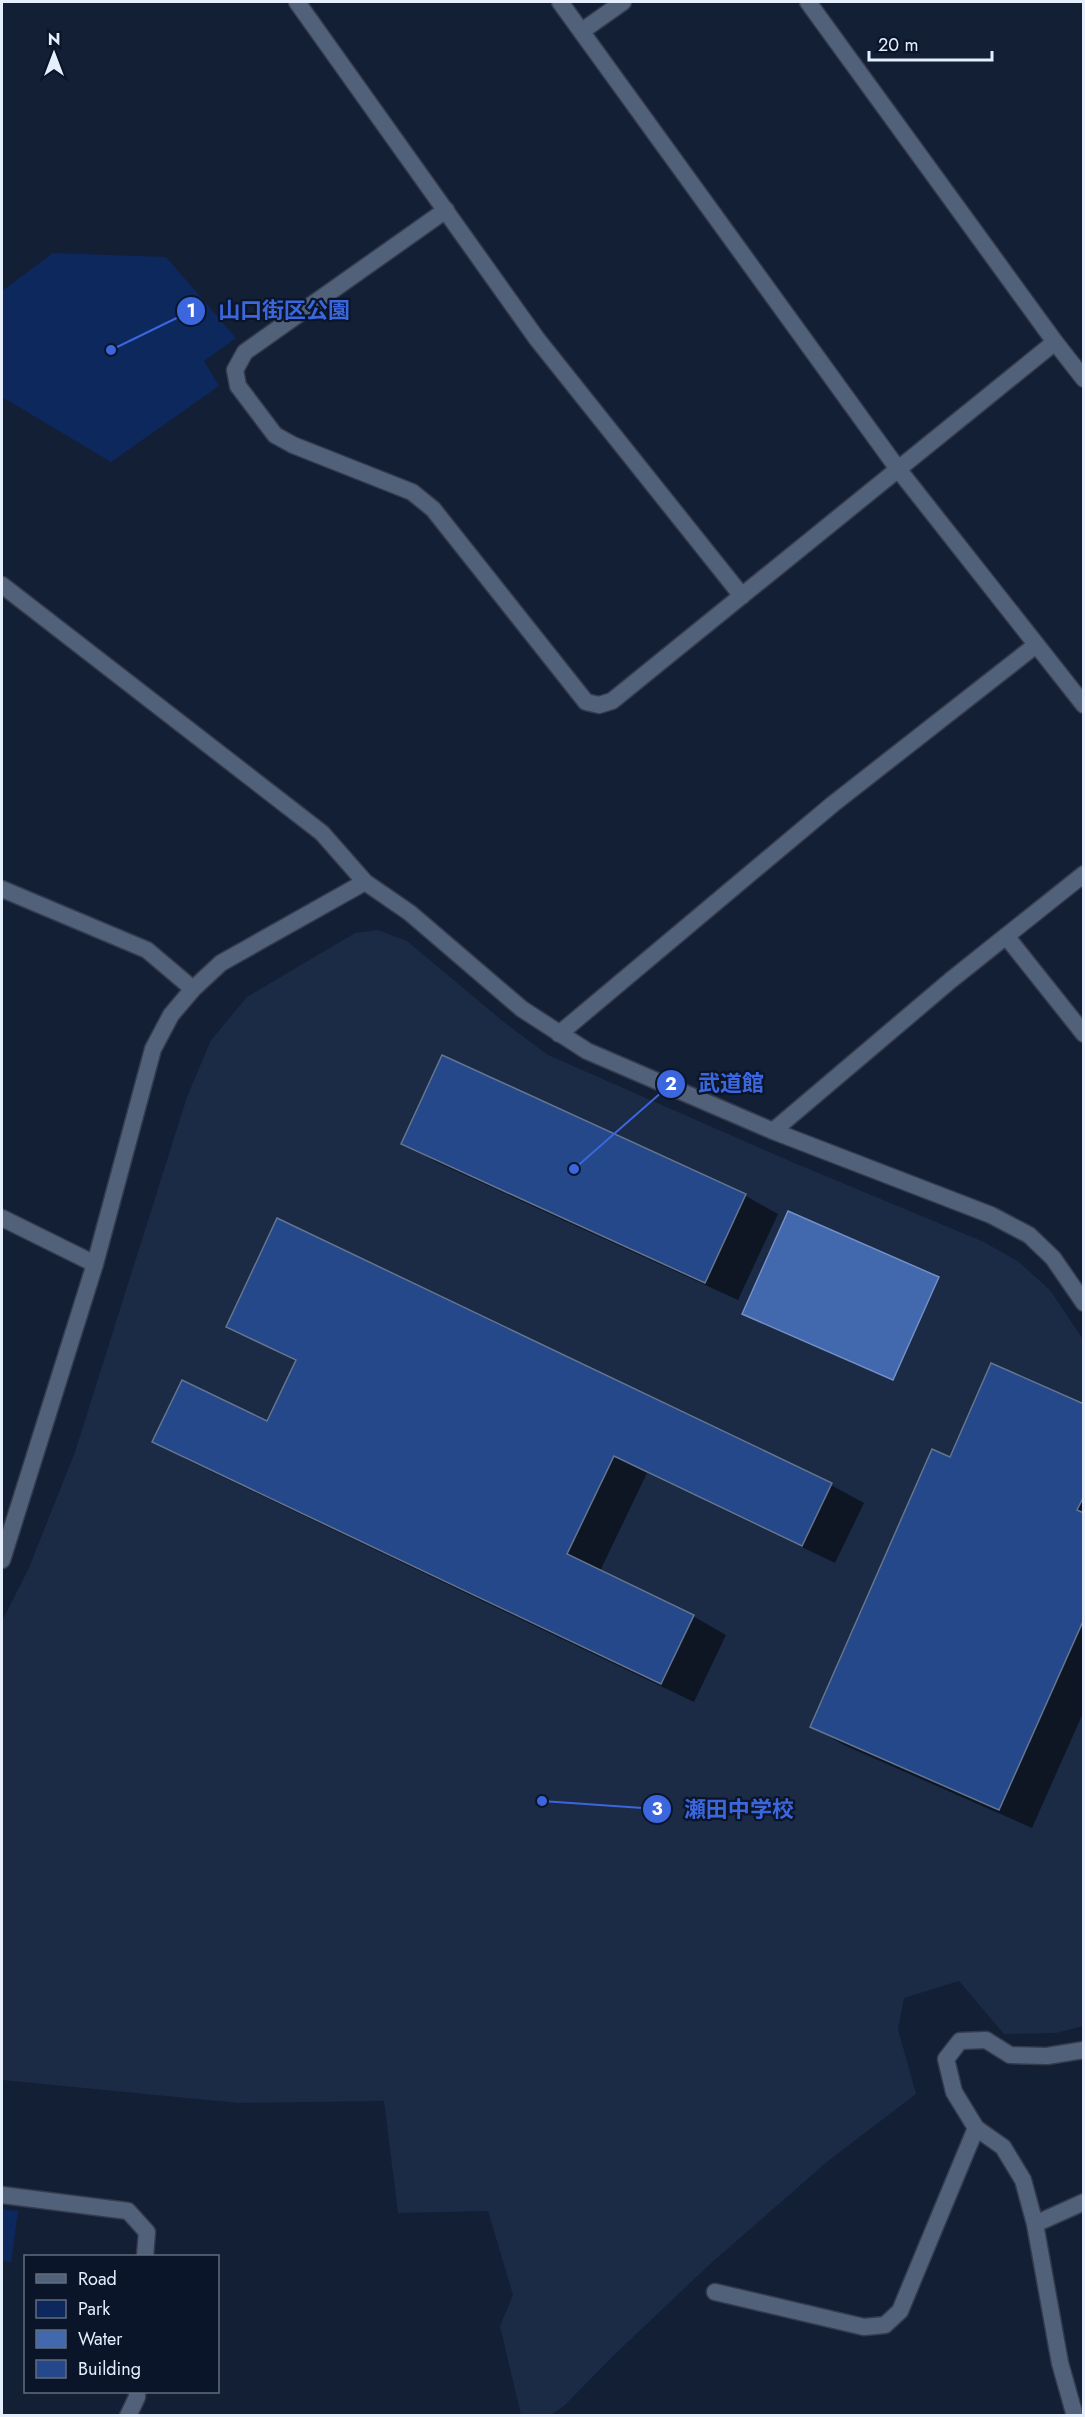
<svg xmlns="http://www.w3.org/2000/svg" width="1085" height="2417" viewBox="0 0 1085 2417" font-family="Jost,'Noto Sans JP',sans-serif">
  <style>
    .built { fill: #1b2a45 }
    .green { fill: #0c285d }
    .water { fill: #4268ad; stroke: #7390c5; stroke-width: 1.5 }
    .shadow { fill: #0007 }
    .building { fill: #25488b; stroke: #65758f; stroke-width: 1.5 }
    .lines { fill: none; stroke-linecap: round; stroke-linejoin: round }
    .minor-casing { stroke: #343b4d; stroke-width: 19 }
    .minor { stroke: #52617a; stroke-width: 16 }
    .leader { fill: none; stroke: #3b66de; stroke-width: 2 }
    .callout-dot { fill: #3b66de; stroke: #0a152a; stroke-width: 2 }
    .mark-label { font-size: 18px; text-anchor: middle; font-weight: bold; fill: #fff }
    .callout-label { font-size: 22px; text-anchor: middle; font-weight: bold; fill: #3b66de; stroke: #0a152a; stroke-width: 4.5; stroke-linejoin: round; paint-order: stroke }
  </style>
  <rect width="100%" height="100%" fill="#131f35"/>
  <path class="built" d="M378 930 407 941 505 1023 548 1055 792 1162 984 1242 1019 1262 1050 1290 1084 1341 1083 2026 1056 2033 1004 2034 959 1981 904 1998 898 2029 916 2094 828 2161 709 2265 612 2357 564 2406 549 2416 521 2415 500 2326 513 2295 488 2211 398 2213 384 2101 238 2103 2 2080V1621L28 1570 75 1452 187 1097 211 1040 247 997 355 933Z"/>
  <path class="green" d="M53 253 166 257 236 338 204 361 219 386 111 462 2 397V291Z
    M2 2209 18 2211 11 2263 2 2260Z"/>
  <path class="water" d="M788 1211 939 1277 893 1380 742 1314Z"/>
  <path class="shadow" d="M443 1057 746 1196 778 1214 738 1300 436 1162 403 1143Z
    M278 1220 831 1485 864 1503 835 1563 647 1473 600 1571 693 1616 726 1635 694 1702 187 1460 154 1441 267 1423 297 1362 228 1326Z
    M1084 1405V1711L1032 1828 844 1745 811 1726 951 1459Z"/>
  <path class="building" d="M442 1055 746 1194 705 1283 401 1144Z
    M277 1218 832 1483 802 1546 614 1456 567 1554 694 1615 661 1684 152 1442 182 1380 267 1421 296 1360 226 1327Z
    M991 1363 1084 1404V1496L1077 1510 1084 1513V1619L999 1810 810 1727 932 1449 950 1457Z"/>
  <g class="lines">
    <defs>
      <path id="minor" d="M297 2 537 339 742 596
        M560 2 898 469 1084 705
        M808 2 1055 342 1084 379
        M582 31 623 2
        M446 210 245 352 235 370 238 386 275 435 293 445 412 492 433 509 586 702 599 705 612 701 1055 342
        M2 585 322 833 365 882
        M2 889 147 950 193 989
        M1006 936 1084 1034
        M559 1034 833 804 1036 645
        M773 1131 951 980 1084 874
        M2 1218 95 1264
        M2 1560 95 1264 153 1049 171 1015 193 989 221 963 365 882 410 913 522 1009 587 1051 773 1131 991 1215 1029 1235 1053 1258 1084 1303
        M2 2195 128 2211 147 2232 145 2256
        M1035 2224 1084 2202
        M715 2292 864 2327 885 2325 900 2311 976 2128
        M128 2416 137 2397V2392
        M1075 2416 1060 2363 1035 2224 1023 2180 1003 2147 976 2128 954 2092 946 2059 960 2041 986 2040 1010 2055 1047 2056 1084 2050"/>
    </defs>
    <use href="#minor" class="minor-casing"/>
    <use href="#minor" class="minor"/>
  </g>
  <path class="leader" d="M111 350L191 311M574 1169L671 1084M542 1801L657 1809"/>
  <g class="callout-dot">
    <circle cx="111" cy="350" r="6"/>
    <circle cx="574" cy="1169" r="6"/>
    <circle cx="542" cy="1801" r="6"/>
    <circle cx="191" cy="311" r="15"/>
    <circle cx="671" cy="1084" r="15"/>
    <circle cx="657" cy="1809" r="15"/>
  </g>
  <g class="mark-label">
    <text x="191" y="317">1</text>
    <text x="671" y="1090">2</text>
    <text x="657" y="1815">3</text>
  </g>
  <g class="callout-label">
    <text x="284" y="318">山口街区公園</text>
    <text x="731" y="1091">武道館</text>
    <text x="739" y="1817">瀬田中学校</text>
  </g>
  <rect width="1085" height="2417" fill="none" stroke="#e5eefd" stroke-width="6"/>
  <rect x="24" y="2255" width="195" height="138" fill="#0a152a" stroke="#626c7e" stroke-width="1.5"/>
  <rect x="36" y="2274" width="30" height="9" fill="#52617a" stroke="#626c7e" stroke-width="1.5"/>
  <text x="78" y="2285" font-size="18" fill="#e5eefd">Road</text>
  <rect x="36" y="2300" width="30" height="18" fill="#0c285d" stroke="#626c7e" stroke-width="1.5"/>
  <text x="78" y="2315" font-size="18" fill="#e5eefd">Park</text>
  <rect x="36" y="2330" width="30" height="18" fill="#4268ad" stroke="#626c7e" stroke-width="1.5"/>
  <text x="78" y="2345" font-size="18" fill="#e5eefd">Water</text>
  <rect x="36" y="2360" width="30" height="18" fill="#25488b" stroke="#626c7e" stroke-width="1.5"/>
  <text x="78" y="2375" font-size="18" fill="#e5eefd">Building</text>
  <g transform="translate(54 54)" stroke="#0a152a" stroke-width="4.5" paint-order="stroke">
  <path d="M0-4.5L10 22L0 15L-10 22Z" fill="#e5eefd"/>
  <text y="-9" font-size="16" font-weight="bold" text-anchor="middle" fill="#e5eefd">N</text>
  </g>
  <path d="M869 51v9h123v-9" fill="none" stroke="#e5eefd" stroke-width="3"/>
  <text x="878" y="51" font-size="18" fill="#e5eefd" stroke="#0a152a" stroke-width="4.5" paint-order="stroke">20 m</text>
</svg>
